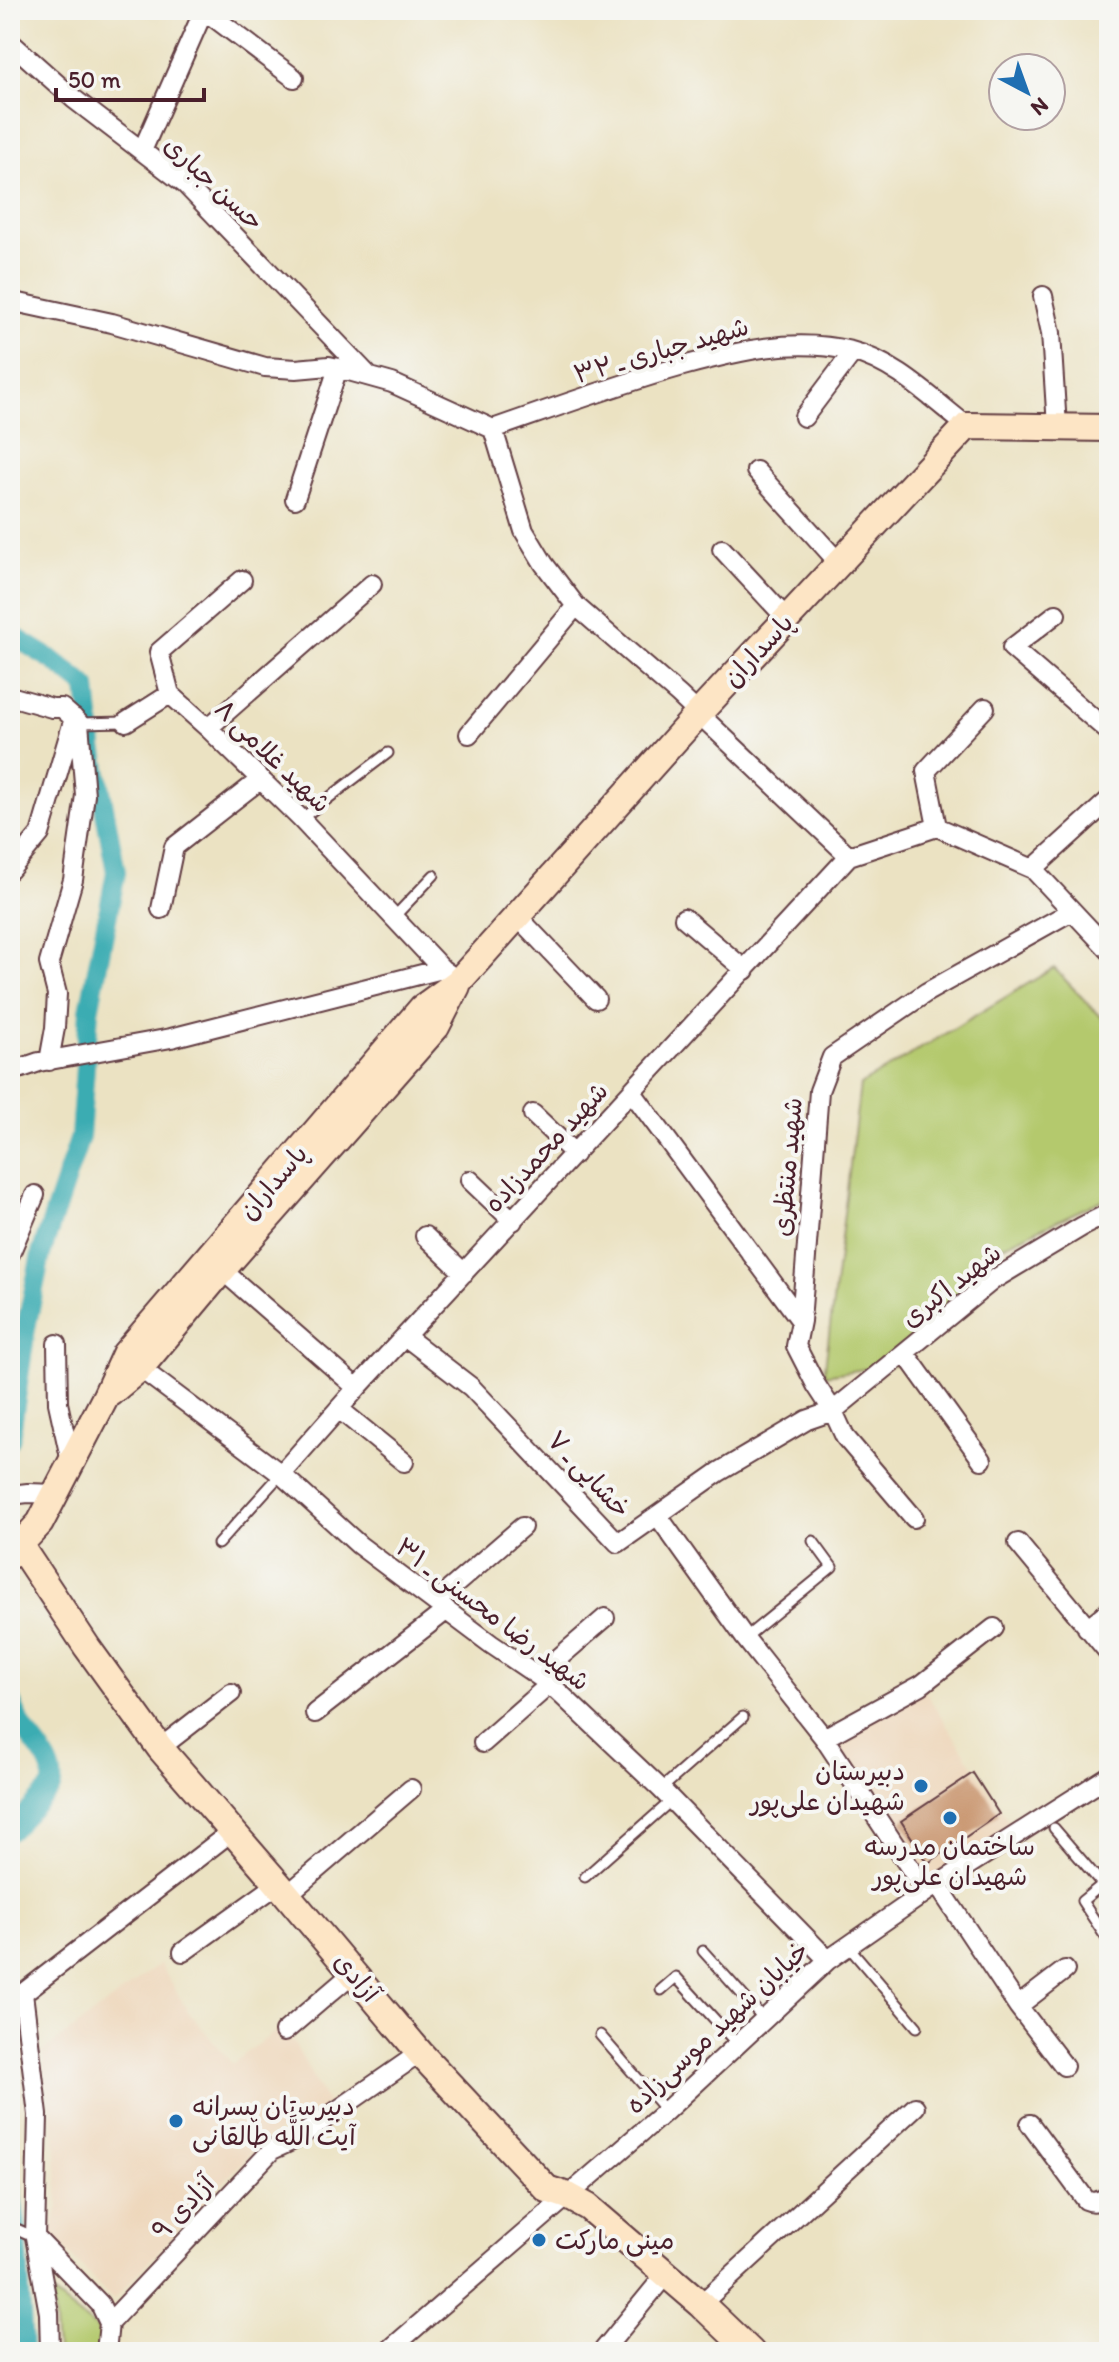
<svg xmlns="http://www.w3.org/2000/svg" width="1119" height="2362" viewBox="0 0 1119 2362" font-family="Itim,'Playpen Sans Arabic',sans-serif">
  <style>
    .built { fill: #eed7bb }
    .green { fill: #b4c96d; stroke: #7f744c; stroke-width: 2 }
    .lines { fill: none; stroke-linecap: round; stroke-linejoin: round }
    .canal { stroke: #3aacb2; stroke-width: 20 }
    .building { fill: #cb9a75 }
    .lane-casing { stroke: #623c42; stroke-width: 13 }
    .street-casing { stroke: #623c42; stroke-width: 22 }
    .secondary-casing { stroke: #623c42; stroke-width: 30 }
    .lane { stroke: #fff; stroke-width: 9 }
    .street { stroke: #fff; stroke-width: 18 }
    .secondary { stroke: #fde5c5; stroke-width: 26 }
    .poi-dot { fill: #1f6fb2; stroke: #f6f6f2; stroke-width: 3 }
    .labels { text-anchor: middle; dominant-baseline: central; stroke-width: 8; stroke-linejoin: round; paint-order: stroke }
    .street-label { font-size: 26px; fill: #4a1f2b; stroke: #f6f6f2 }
    .poi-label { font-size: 26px; fill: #4a1f2b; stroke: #f6f6f2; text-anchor: start }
  </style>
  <rect width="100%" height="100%" fill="#f6f6f2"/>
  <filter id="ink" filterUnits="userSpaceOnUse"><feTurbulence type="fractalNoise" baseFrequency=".0125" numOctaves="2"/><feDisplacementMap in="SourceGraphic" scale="16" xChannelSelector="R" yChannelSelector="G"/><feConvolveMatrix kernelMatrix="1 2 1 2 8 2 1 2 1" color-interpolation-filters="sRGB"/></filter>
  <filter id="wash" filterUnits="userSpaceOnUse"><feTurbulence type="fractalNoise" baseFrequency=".006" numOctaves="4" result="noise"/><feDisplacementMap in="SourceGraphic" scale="32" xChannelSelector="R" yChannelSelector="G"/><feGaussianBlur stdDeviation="1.8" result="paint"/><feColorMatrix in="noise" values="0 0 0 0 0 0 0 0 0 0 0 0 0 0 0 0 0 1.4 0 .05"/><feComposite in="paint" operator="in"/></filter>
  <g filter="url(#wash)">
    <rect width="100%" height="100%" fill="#ebe2c2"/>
    <path class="built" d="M921 1685 1017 1834 926 1892 824 1739Z
      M160 1964 189 2013 232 2064 280 2028 294 2043 328 2105 263 2140 113 2300 50 2233 59 2206 55 2136 42 2052Z"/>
    <path class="green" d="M1054 968 1109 1026V1197L998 1248 899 1364 824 1375 860 1085Z
      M53 2294 101 2332 100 2352H57Z"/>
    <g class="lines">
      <path class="canal" d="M10 634 54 661 87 687 93 747 116 872 89 1011 80 1137 41 1254 26 1328 10 1440
        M10 1699C15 1709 18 1720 24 1729 36 1747 58 1766 51 1788L10 1831
        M10 2183 17 2232 23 2352"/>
    </g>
    <g id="blocks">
      <path class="building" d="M973 1773 999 1814 928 1863 901 1821Z"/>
    </g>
  </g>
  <g filter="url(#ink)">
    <use href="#blocks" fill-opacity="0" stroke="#623c42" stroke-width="2"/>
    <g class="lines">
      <defs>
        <path id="lane" d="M79 723 126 722
          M301 819 388 753
          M395 916 434 875
          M1108 1527 1109 1526
          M218 1544 281 1474
          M745 1638 832 1567 813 1541
          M661 1789 743 1717
          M1054 1828 1102 1884
          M585 1877 672 1800
          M1109 1879 1082 1901 1109 1942
          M848 1946 917 2027
          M703 1951 764 2019
          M661 1990 676 1977 738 2045
          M600 2035 666 2111
          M10 2226 35 2237"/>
        <path id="street" d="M204 10 294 78
          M10 42 74 99 185 184 368 375
          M142 151 204 10
          M1043 296 1051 333 1057 427
          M10 301 112 323 265 367 296 369 329 366 338 368 392 383 493 429
          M804 417 853 352
          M493 429 524 531 544 564 576 606 679 695 849 856
          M493 429C556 407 619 384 683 366 739 351 793 337 851 351 895 362 932 399 967 426
          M756 471 839 563
          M295 499 338 368
          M722 549 787 619
          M242 580 159 652 170 694 208 728 301 819 442 969
          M1056 614 1012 648 1109 732
          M10 696 52 708H62L79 723 85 795 73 880 49 963 57 994 55 1028 49 1061
          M126 722 170 694
          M208 728 372 584
          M469 734 576 606
          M937 827 926 771 985 708
          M1033 869 1109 800
          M10 870 40 834 74 718
          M161 909 174 847 261 779
          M517 916 596 999
          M684 918 745 970
          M10 1072 39 1062 171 1038 442 969 449 974
          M632 1092 801 1321
          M533 1114 575 1154
          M470 1180 513 1221
          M425 1236 464 1273
          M10 1254 35 1195
          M222 1270 357 1388
          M406 1337 471 1387 618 1543 719 1472 807 1420 833 1411 993 1280 1083 1226 1109 1213
          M57 1344 58 1403 71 1462
          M905 1353 982 1460
          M140 1368 281 1474 359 1545 491 1644 550 1684 661 1789 828 1960
          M339 1409 404 1462
          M281 1474 357 1388 849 856 937 827 1033 869 1109 950
          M10 1495 28 1493 56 1494
          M658 1516 745 1638 824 1738 926 1892
          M914 1518 845 1437 833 1411 816 1385 796 1346 801 1321 819 1091 832 1057 927 992 1072 911
          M1018 1543 1109 1653
          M435 1602 522 1527
          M1087 1628 1107 1612
          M539 1675 605 1618
          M315 1713 447 1610
          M824 1738 921 1685 994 1628
          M483 1743 550 1684
          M160 1748 231 1693
          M937 1884 1018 2006 1065 1970
          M287 1895 411 1789
          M183 1952 278 1884
          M1018 2006 1064 2066
          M284 2032 353 1973
          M1030 2124 1086 2200C1095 2204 1101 2200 1109 2196
          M35 2237 100 2304 109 2323 106 2352
          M701 2304 915 2107
          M109 2323 272 2150 296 2139 420 2053
          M50 2352 49 2313 35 2237 38 2115 23 1993 231 1832
          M387 2352 666 2111 828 1960 926 1892 1109 1776
          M602 2352 666 2274"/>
        <path id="secondary" d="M110 1393 140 1368 222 1270 436 1027 457 986
          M20 1546 87 1647 160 1748 278 1884 420 2053 547 2189 568 2196 588 2207 701 2304 751 2352
          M10 1555 40 1523 106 1396 125 1354 422 1008 458 982 699 713 967 426 1109 428"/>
      </defs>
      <use href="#lane" class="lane-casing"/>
      <use href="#street" class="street-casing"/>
      <use href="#secondary" class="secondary-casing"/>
      <use href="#lane" class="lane"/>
      <use href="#street" class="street"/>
      <use href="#secondary" class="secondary"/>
    </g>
  </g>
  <g class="poi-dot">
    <circle cx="921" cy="1786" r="8"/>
    <circle cx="950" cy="1818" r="8"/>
    <circle cx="176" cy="2121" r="8"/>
    <circle cx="539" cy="2240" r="8"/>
  </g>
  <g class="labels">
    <g class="street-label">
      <text transform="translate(214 183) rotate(43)">حسن جباری</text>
      <text transform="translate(661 350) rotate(-16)">شهید جباری ـ ۳۲</text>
      <text transform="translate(758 650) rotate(-47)">پاسداران</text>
      <text transform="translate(273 756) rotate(44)">۸ شهید غلامی</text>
      <text transform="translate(546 1147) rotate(-47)">شهید محمدزاده</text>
      <text transform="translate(787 1167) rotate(-85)">شهید منتظری</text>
      <text transform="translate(273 1182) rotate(-49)">پاسداران</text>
      <text transform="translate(951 1285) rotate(-38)">شهید اکبری</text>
      <text transform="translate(589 1474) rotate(47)">خشایی ـ ۷</text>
      <text transform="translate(493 1614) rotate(37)">شهید رضا محسنی ـ ۳۱</text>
      <text transform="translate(357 1977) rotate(50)">آزادی</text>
      <text transform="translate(717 2027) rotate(-43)">خیابان شهید موسی‌زاده</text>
      <text transform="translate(183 2207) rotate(-47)">آزادی ۹</text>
    </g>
    <g class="poi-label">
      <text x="905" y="1771" text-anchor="end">دبیرستان<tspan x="905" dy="30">شهیدان علی‌پور</tspan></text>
      <text x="950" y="1846" text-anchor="middle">ساختمان مدرسه<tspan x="950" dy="30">شهیدان علی‌پور</tspan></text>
      <text x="192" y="2106">دبیرستان پسرانه<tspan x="192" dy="30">آیت اللَّه طالقانی</tspan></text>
      <text x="555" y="2240">مینی مارکت</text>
    </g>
  </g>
  <rect width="1119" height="2362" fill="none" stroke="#f6f6f2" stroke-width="40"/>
  <g transform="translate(1027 92) rotate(139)"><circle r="38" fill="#f6f6f2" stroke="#b1a0a2" stroke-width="2"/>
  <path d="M0-6L14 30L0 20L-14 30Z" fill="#1f6fb2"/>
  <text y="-12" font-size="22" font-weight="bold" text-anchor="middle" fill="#4a1f2b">N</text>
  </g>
  <path d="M56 88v12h148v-12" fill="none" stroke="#4a1f2b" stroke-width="4"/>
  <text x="68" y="88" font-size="24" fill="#4a1f2b" stroke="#f6f6f2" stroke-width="6" paint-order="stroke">50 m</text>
</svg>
